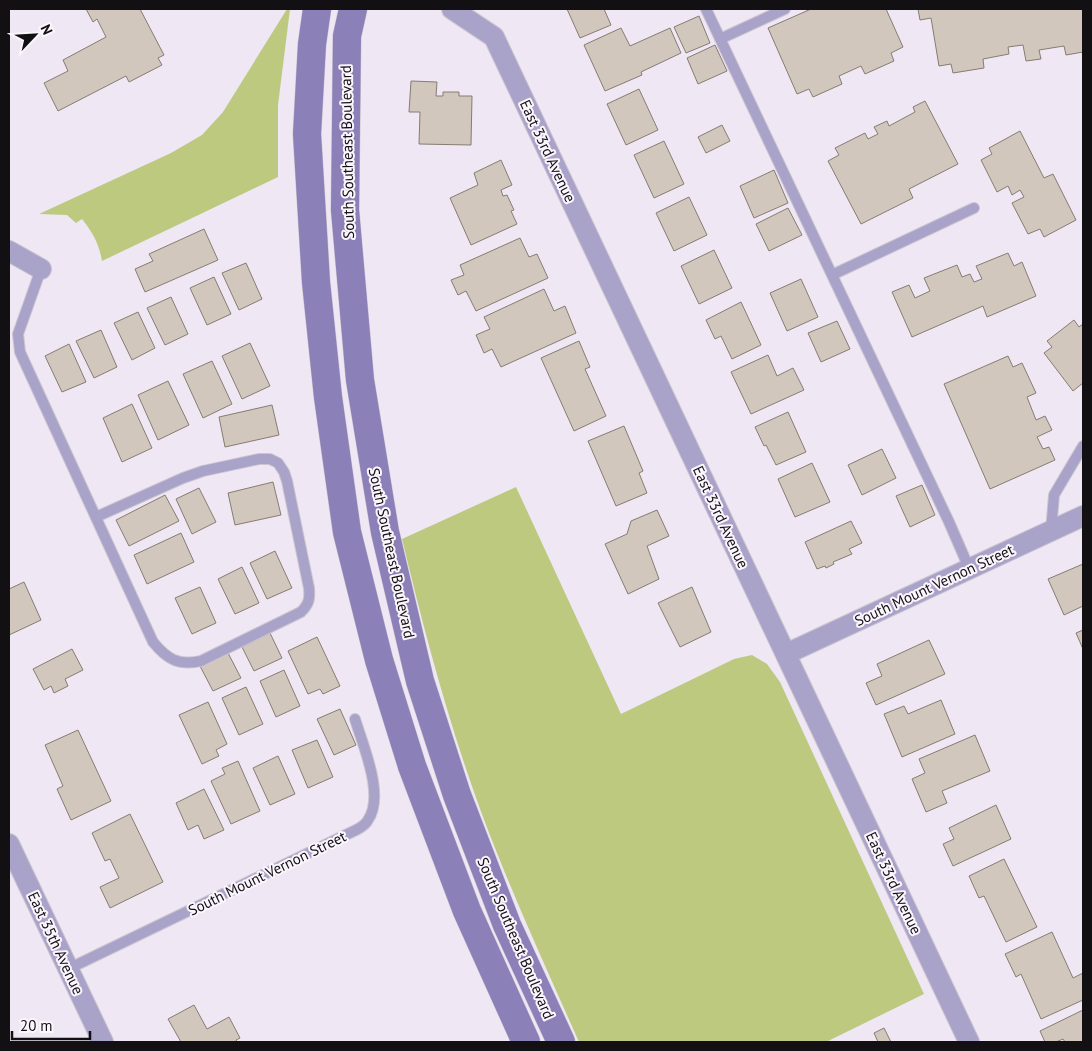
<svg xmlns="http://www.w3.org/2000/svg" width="1092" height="1051" viewBox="0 0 1092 1051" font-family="'PT Sans',sans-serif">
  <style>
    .green { fill: #bcc97f }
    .building { fill: #d2c7bc; stroke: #867c73 }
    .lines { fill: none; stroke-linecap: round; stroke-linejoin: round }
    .service-casing { stroke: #ccc5d0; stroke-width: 12 }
    .minor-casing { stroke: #ccc5d0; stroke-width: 22 }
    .secondary-casing { stroke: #ccc5d0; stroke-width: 29 }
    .service { stroke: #aaa3c9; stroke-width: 10 }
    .minor { stroke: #aaa3c9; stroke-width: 20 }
    .secondary { stroke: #8b80b7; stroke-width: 28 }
    .labels { text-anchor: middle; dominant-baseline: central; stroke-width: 4; stroke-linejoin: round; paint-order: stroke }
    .street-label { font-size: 15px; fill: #131014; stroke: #fbf6fd }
  </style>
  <rect width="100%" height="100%" fill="#efe7f4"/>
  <path class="green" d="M287 9H290L278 105V177L102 261C99 244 93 233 82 219L76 223 67 215 39 214 171 153 202 135 223 112Z
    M516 487 621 714 734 659 752 655 767 664 780 682 924 994 826 1042H579C552 981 524 920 499 858 457 755 428 647 402 539Z"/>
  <path class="building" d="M86 9H140L164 55 158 58 162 65 129 82 126 76 58 111 44 83 68 71 63 60 106 37 97 19 93 22Z
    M567 9H604L611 25 580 38Z
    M811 9H886L903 47 891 53 894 61 865 74 861 66 839 76 842 84 813 97 809 89 797 94 768 28Z
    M918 9H1083V52L1066 55 1064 46 1039 50 1041 59 1026 61 1023 45 1008 47 1009 54 983 59 984 68 953 73 951 64 939 66 931 18 920 20Z
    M699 16 710 43 686 53 674 27Z
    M621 28 630 46 670 28 681 53 641 72 642 75 605 91 584 45Z
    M715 45 727 71 698 84 687 58Z
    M411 81 437 82 436 96H443V92H459V96H472L471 145 419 144 420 112H409Z
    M639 89 658 130 626 145 607 104Z
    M925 101 958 164 909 189 913 198 861 224 828 161 839 155 835 148 865 133 868 139 878 134 874 127 887 121 889 126 915 112 913 107Z
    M722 125 730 141 706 153 698 137Z
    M1020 131 1044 178 1053 174 1076 220 1044 237 1040 229 1028 234 1012 203 1024 197 1020 190 1012 195 1008 186 997 192 981 160 992 154 989 148Z
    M664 141 684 184 654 198 634 155Z
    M501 160 512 185 501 190 503 196 507 195 514 210 511 211 517 224 471 245 450 198 478 185 474 173Z
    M774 170 788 203 754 218 740 186Z
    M689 197 707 235 674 251 656 213Z
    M788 208 802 235 769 251 756 224Z
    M204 229 218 260 145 292 135 269 153 261 149 254Z
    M520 238 529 257 537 254 548 278 476 311 466 291 458 295 451 280 464 275 460 265Z
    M714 250 732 288 699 304 681 266Z
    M1008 253 1014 266 1022 262 1036 296 987 317 983 306 912 337 892 292 909 285 915 298 930 291 924 278 957 265 962 277 970 274 974 282 982 279 976 266Z
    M246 263 262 299 239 310 222 273Z
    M214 277 231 314 207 325 190 288Z
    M801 279 818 317 787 331 770 293Z
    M544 289 554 311 565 306 576 333 501 367 492 349 484 353 476 335 490 329 484 317Z
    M171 297 188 334 165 345 147 308Z
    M741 302 761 345 732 359 721 336 715 339 706 320Z
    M138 312 155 348 132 360 114 323Z
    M1074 320 1079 327 1083 324V383L1073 391 1044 353 1052 347 1047 341Z
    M837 321 850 349 821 362 808 333Z
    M101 330 117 367 94 378 76 341Z
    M579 341 590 367 585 369 606 416 574 431 541 358Z
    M250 343 270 386 242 399 222 356Z
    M69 344 86 382 62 392 45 356Z
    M768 355 777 376 793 368 804 390 751 414 731 372Z
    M1008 356 1013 367 1022 363 1036 393 1027 397 1036 420 1045 416 1052 430 1037 437 1043 449 1049 447 1055 460 990 489 944 384Z
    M212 361 232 404 203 418 183 374Z
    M168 381 189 425 158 440 138 395Z
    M132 404 152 448 122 462 103 418Z
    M272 405 279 435 225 447 219 417Z
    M788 412 806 452 776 465 766 445 764 446 755 427Z
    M624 426 643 471 639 473 647 493 616 506 588 441Z
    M882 449 896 478 862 495 848 465Z
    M812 463 830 502 795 517 778 479Z
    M273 482 281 515 235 525 228 493Z
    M922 485 935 515 910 527 896 496Z
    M199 488 216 522 192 534 176 499Z
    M165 495 179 521 129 546 116 520Z
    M657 510 669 536 647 546 659 579 628 594 605 544 627 534 631 521Z
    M851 521 862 543 849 549 852 554 833 562 834 564 826 568 825 566 817 569 805 542Z
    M181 533 194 562 147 584 134 555Z
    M275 551 292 588 267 599 250 563Z
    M1083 564V606L1064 615 1048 579Z
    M242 567 259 603 235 614 218 579Z
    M24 582 41 620 9 635V589Z
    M200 587 216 623 192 634 175 598Z
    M692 587 711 632 680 647 658 603Z
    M1083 630V649L1076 633Z
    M270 633 282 658 254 671 242 647Z
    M317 637 340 686 323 694 320 689 308 694 288 651Z
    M929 640 945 674 876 705 866 683 882 676 877 664Z
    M72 649 83 670 65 679 68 686 54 693 51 686 44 690 33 669Z
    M228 653 241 678 213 691 200 666Z
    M284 670 300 706 276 717 260 681Z
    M246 687 263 724 239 735 222 698Z
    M941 700 955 734 902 757 884 714 904 706 908 714Z
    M208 702 227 744 216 750 219 756 202 764 179 715Z
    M340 709 356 745 334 755 317 719Z
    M78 730 111 801 71 820 57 789 63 786 45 745Z
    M975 735 990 771 942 791 947 803 926 812 912 779 925 773 919 759Z
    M317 740 333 777 308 788 292 750Z
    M278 756 295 794 270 805 253 768Z
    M238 761 260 811 231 824 211 781 225 774 222 768Z
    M204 789 224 830 204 839 198 825 188 830 176 803Z
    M996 805 1011 839 953 866 943 844 954 839 949 828Z
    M130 814 163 882 110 908 100 887 119 878 110 859 105 861 92 833Z
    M1004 859 1037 927 1006 942 984 896 979 898 969 876Z
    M1052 932 1073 978 1083 973V1000L1041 1019 1021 974 1016 977 1005 954Z
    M194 1005 207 1029 229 1017 240 1038 236 1040 237 1042H181L168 1019Z
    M1083 1010V1042H1065L1063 1039 1056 1042H1045L1040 1031Z
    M884 1028 891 1042H878L874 1033Z"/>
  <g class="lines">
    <defs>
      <path id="service" d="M706 9 949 522 969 568
        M720 39 785 9
        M41 269 18 334 20 352 153 642C167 659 178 666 201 661L301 612C309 604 310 599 309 588L287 481 284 472 278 463 270 459H259L203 471 183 478 96 517
        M832 275 974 208
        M1051 531 1054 495 1083 446
        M68 969 356 830C360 828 366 824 368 820 385 795 363 746 355 719"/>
      <path id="minor" d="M452 9 494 37 969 1042
        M9 251 41 269
        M786 654 1083 516
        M9 844 103 1042"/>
      <path id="secondary" d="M317 9 312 44 307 134 316 282 328 397 347 532 379 660 412 766 467 911 526 1042
        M353 9 347 36 345 210 360 380 385 532 420 681 457 795 507 925 561 1042"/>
    </defs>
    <use href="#service" class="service-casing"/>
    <use href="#minor" class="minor-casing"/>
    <use href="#secondary" class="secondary-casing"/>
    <use href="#service" class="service"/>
    <use href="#minor" class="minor"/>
    <use href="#secondary" class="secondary"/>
  </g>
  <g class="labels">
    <g class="street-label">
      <text transform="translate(548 151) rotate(65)">East 33rd Avenue</text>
      <text transform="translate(347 152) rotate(-91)">South Southeast Boulevard</text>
      <text transform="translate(721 517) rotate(65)">East 33rd Avenue</text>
      <text transform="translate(392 553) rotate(78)">South Southeast Boulevard</text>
      <text transform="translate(934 585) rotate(-25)">South Mount Vernon Street</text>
      <text transform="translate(267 873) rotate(-26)">South Mount Vernon Street</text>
      <text transform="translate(894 883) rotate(65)">East 33rd Avenue</text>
      <text transform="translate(516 938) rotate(67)">South Southeast Boulevard</text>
      <text transform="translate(56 943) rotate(65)">East 35th Avenue</text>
    </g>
  </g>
  <rect width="1092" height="1051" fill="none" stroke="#131014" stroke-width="20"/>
  <g transform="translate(35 35) rotate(65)" stroke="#fbf6fd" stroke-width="4" paint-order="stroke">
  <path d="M0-4L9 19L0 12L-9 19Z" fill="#131014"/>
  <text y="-8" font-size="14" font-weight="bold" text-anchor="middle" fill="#131014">N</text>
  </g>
  <path d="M12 1031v8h78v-8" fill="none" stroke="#131014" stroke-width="2.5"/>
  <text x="20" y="1031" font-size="15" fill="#131014" stroke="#fbf6fd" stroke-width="4" paint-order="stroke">20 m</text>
</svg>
